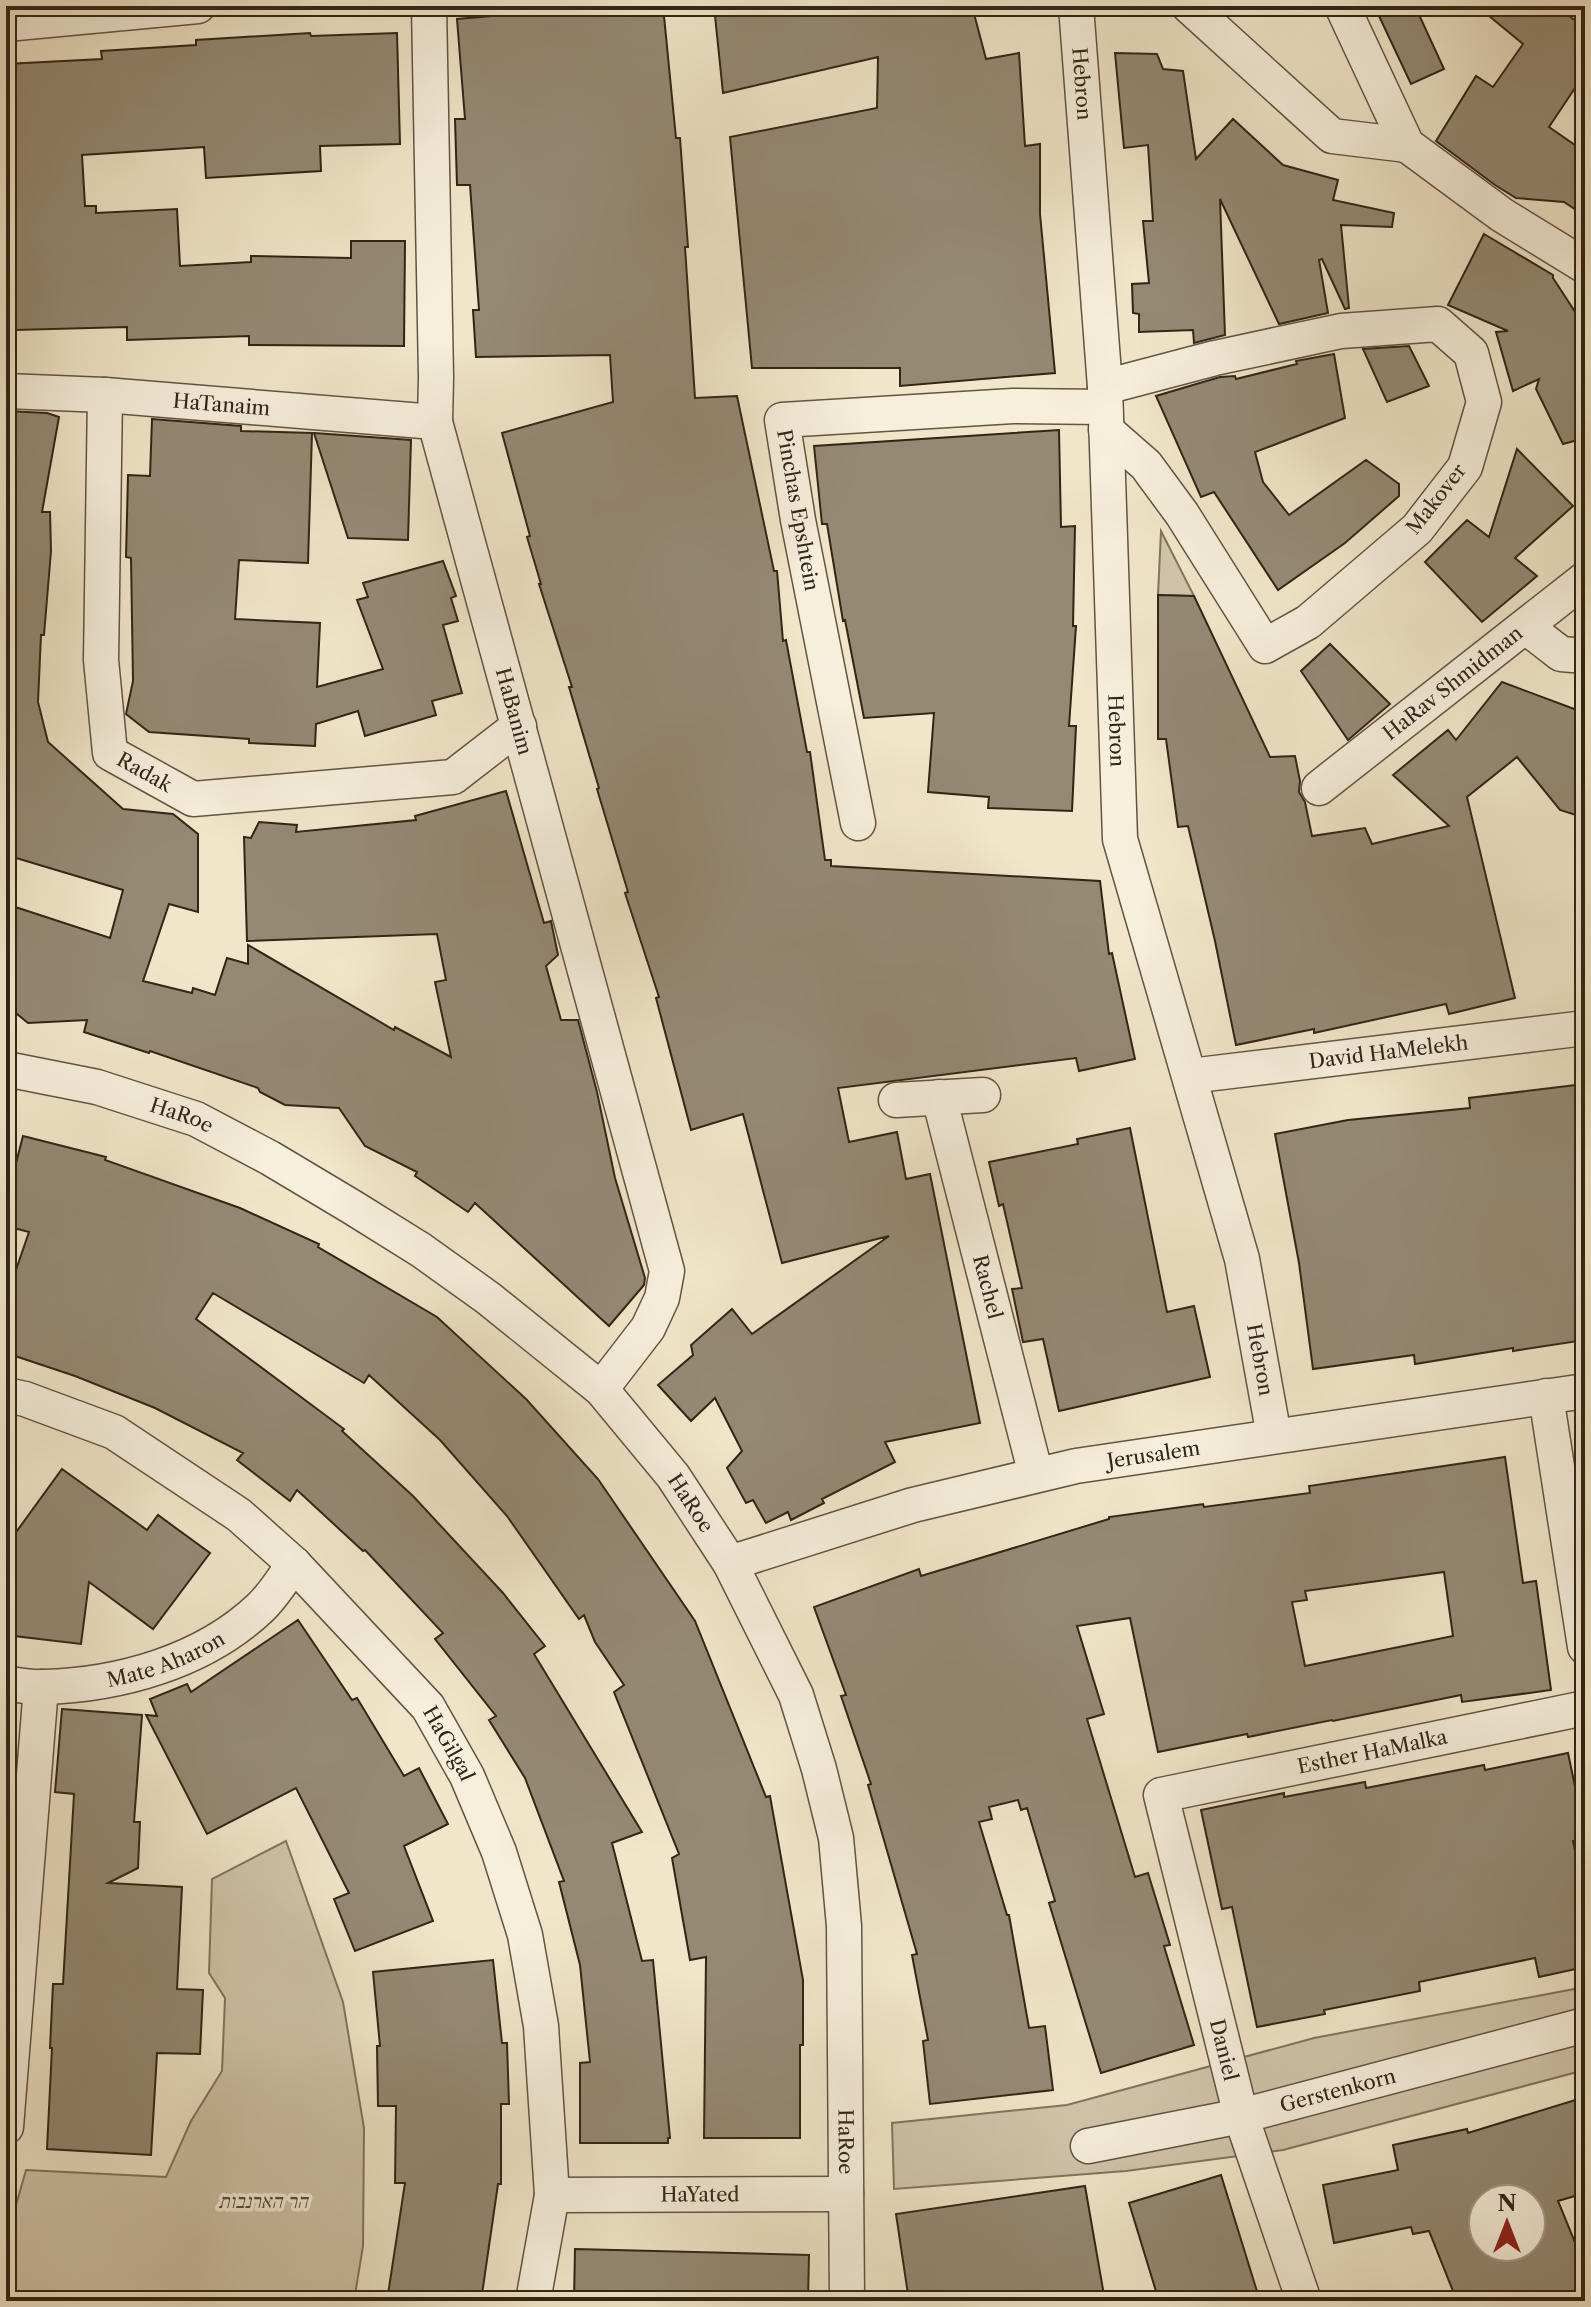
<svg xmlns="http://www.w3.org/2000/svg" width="1591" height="2307" viewBox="0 0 1591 2307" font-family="'Libre Caslon Text','Frank Ruhl Libre',serif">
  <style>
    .green { fill: #d1c5ab; stroke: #827461; stroke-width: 2 }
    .building { fill: #958974; stroke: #322417; stroke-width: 2; fill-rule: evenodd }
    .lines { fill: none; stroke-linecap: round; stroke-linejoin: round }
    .minor-casing { stroke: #625444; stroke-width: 37 }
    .minor { stroke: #f6efdc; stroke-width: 34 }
    .labels { text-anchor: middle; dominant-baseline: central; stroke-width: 7; stroke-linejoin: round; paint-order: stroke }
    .street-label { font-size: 20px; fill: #322417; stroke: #f6efdc }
    .park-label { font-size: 20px; font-style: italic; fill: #5a4c3c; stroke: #f6efdc }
  </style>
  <rect width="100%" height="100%" fill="#f1e6c9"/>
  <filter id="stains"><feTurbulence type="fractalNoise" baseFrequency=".0025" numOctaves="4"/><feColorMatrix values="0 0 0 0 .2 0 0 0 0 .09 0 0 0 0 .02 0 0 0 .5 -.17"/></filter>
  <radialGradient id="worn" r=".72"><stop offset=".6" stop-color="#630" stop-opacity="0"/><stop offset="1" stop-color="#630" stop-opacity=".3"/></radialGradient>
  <path class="green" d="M1161 531 1194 596 1158 595Z
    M286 1841 343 2002 364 2128 363 2246 354 2301H6V2240L26 2170 166 2177 191 2121 222 2071 225 1998 209 1973 212 1879Z
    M1585 1987V2070L1283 2150 1126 2171 894 2189 892 2123 1067 2105 1314 2038Z"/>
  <path class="building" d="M614 6H663L676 138H680L688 247H685L695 398 737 396 774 571H777L783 641 786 640 807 752H810L825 860H831V866L1100 881 1109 954 1112 953 1135 1059 1079 1071 1076 1058 838 1088 849 1142 897 1132 906 1179 930 1174 980 1423 885 1442 895 1462 822 1499 824 1503 791 1520 788 1512 766 1523 753 1500 746 1503 727 1468 742 1451 715 1398 691 1421 658 1385 693 1355 691 1345 732 1309 752 1334 889 1236 782 1263 743 1114 691 1130 656 998 659 997 625 893 628 892 597 789 599 788 569 687H572L539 584H541L527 537 530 536 502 433 613 402 610 355 476 357 473 310H479L470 185H457L455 119H465L457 19Z
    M714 6H972L986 59 1019 53 1025 146 1040 144V214L1055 373 900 386V368H752L730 137 877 108 878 57 723 93Z
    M1401 6H1415L1444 69 1411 84 1379 16Z
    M1477 6H1554L1585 27V73L1549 127 1585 152V216L1564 202 1516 198 1495 185 1436 141 1476 76 1493 87 1523 44Z
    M310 33 311 36 397 33 400 144 320 146 321 171 206 178 204 147 82 155 85 206H96V213L177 209 180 266 251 262V256L351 258V241H405L404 346 249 345V336L127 340V327L15 330 10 172H6V64L102 59 101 51 196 45V40Z
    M1115 53 1157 54 1163 69 1183 71 1196 159 1233 119 1283 165 1338 180 1333 200 1394 213 1392 227 1341 225 1349 308 1345 309 1322 259 1319 260 1328 313 1279 324 1220 199 1225 335 1194 343 1193 330 1139 332V314L1133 313 1132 284 1149 283 1143 221H1153L1148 145 1124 148Z
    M1484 234 1553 275V278L1585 327V438L1563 444 1536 389 1539 379 1513 391 1496 332 1508 331 1448 305Z
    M1409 346 1429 386 1387 402 1363 349Z
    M1334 354 1345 418 1255 452 1263 482 1289 515 1366 460 1399 484V496L1345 543 1278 590 1214 492 1201 497 1156 396 1220 377 1235 376 1236 379 1297 364 1296 361Z
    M6 411 47 413 59 417 42 512H50L51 551 44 635H41L38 702 48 742 123 809 173 814 198 834V912L169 904 143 981 192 993 193 988 215 995 227 958 248 964V945L394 1030 395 1027 451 1057 435 982 446 980 437 934 247 941 244 837 251 838 259 822 297 825 296 832 416 820 415 816 506 791 544 923 551 921 558 955 546 966 561 1020H578L597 1092 615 1178 645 1278 644 1285 609 1326 475 1203 468 1212 415 1176 417 1172 365 1146 339 1108 285 1105 260 1092 258 1088 150 1051 149 1053 84 1032 87 1020 28 1023 6 1005V904L110 938 123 890 6 855Z
    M152 419 241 426V431L312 433 308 563 239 560 235 619 320 623 317 687 383 669 357 600 368 597 363 583 443 561 456 596 451 598 458 621 443 625 462 693 432 701 436 715 365 736 358 711 316 724 315 746 249 743V739L149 732 126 714 133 681 131 558 126 557 128 475 150 476Z
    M1059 430 1061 527 1075 526 1073 626H1076L1069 726H1076L1072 811 988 808 989 797 928 792 934 713 864 718 845 620 843 621 827 524H822L814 446Z
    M314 433 411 440 408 540 348 538Z
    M1517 449 1573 506 1515 558 1537 576 1482 622 1425 562 1467 520 1489 537Z
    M1158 595 1194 596 1270 757 1295 756 1300 781 1299 792 1305 802 1312 836 1365 828 1372 844 1449 826 1393 775 1448 730 1456 740 1502 682 1585 713V818L1560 810 1517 757 1467 797 1515 998 1449 1014 1446 1004 1314 1033V1029L1236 1045 1215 941 1188 826 1178 827 1166 739H1158Z
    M1330 644 1390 704 1348 740 1301 671Z
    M1585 1084V1340L1513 1351V1348L1415 1364 1414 1355 1313 1369 1299 1263 1275 1134 1348 1120 1470 1108 1469 1098Z
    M1130 1128 1167 1312 1194 1306 1210 1377 1059 1411 1043 1339 1023 1342 1012 1289 1022 1288 1003 1204 999 1206 989 1162 1078 1144 1077 1139Z
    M23 1136 106 1157 105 1160 240 1208 319 1244 318 1247 437 1317 526 1399 598 1479 695 1621 766 1797 770 1796 803 1980V2045H800V2138H704L706 1957 690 1960 672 1858 679 1854 614 1692 624 1685 595 1642 584 1615 579 1619 507 1516 440 1440 369 1375 364 1383 213 1293 196 1319 344 1429 342 1431 413 1496 503 1593 545 1646 534 1654 642 1832 612 1843 642 1961 653 1960 670 2138H668V2143H580V2063L590 2062 580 1965 559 1882 564 1881 525 1778 489 1720 496 1716 435 1639 443 1633 365 1550 363 1551 297 1490 290 1501 237 1460 243 1453 155 1408 75 1376 6 1353V1299L29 1232 6 1226V1202Z
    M1505 1457 1523 1583 1536 1581 1551 1690 1462 1702 1461 1695 1333 1721 1332 1720 1248 1737 1247 1734 1158 1752 1130 1618 1077 1626 1104 1714 1087 1719 1135 1877 1148 1873 1170 1945 1164 1946 1194 2045 1101 2073 1049 1903 1055 1901 1027 1808 1021 1810 1018 1800 989 1807 992 1819 979 1822 1007 1915H1009L1029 2028 1045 2026 1053 2090 930 2104 923 2041 928 2040 912 1955 917 1954 868 1785 871 1784 841 1696 846 1695 814 1607 919 1569 921 1576 1109 1519V1517L1203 1504 1204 1507 1310 1493 1309 1486ZM1444 1572 1453 1636 1305 1666 1292 1602 1307 1600 1305 1591Z
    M62 1469 147 1530 158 1515 210 1553 153 1629 89 1582 81 1644 6 1635V1546Z
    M298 1620 352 1700 357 1698 404 1776 419 1768 448 1824 404 1846 433 1921 355 1951 334 1899 349 1893 296 1788 207 1834 146 1715 157 1716 150 1699 187 1684 191 1692Z
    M62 1709 142 1715 134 1822H140L138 1868 108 1883 182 1887 177 1989 203 1990 200 2054 157 2053 151 2155 47 2149 52 2048H50L53 1984H63L74 1794 55 1792Z
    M1568 1753 1585 1834V1839L1573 1841 1585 1898V1967L1539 1977 1535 1958 1419 1982 1420 1991 1324 2010 1325 2014 1257 2027 1232 1907 1222 1909 1201 1810 1284 1793V1797L1365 1782 1366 1788 1484 1765 1485 1770Z
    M493 1960 502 2043H507L509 2104H501V2184H498L481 2301H387L405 2183H395L396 2106H378L377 2046H380L373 1972Z
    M1585 2097V2193L1558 2201 1585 2267V2295L1569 2301H1457L1429 2231 1413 2234 1411 2227 1334 2243 1323 2185 1398 2170 1393 2145 1467 2129 1468 2133ZM1483 2199H1531V2247H1483Z
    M1221 2175 1260 2301H1159L1129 2203Z
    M1085 2186 1105 2301H909L896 2214Z
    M575 2249 809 2255 808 2301H574Z"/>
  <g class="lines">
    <defs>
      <g id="minor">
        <path id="s1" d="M429 6 436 377 435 422 667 1271 662 1298 648 1328 601 1389"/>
        <path id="s2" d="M1076 6 1105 387 1120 839 1242 1259 1274 1436"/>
        <path d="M1189 6 1332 136 1407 145"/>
        <path d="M1342 6 1407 145 1502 215 1585 266"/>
        <path d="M6 24 198 6"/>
        <path d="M1105 387 1215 358 1341 331 1438 324 1471 353 1484 402 1465 467 1417 529 1308 622 1265 646 1182 514 1146 465 1106 430"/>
        <path id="s3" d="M6 391 105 395 435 422"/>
        <path id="s4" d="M105 395 101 660 110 753 193 799 453 777 519 726"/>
        <path d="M1526 627 1561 654 1585 656"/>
        <path id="s5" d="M1319 788 1585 579"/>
        <path d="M858 823 798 520 782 420 1013 406 1105 407"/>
        <path id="s6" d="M6 1069 97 1087 196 1119 270 1158 352 1207 421 1250 488 1298 601 1389 673 1476 730 1563 796 1695 819 1769 836 1838 844 1926 847 2301"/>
        <path id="s7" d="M1190 1076 1585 1028"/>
        <path id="s8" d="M939 1097 1036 1475"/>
        <path d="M896 1100 983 1095"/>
        <path id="s9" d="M6 1395 25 1399 114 1432 239 1515 294 1564 428 1707 467 1776 499 1852 525 1935 541 2026 552 2195 533 2301"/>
        <path d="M1546 1396 1585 1647"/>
        <path id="s10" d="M730 1563 913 1505 1076 1466 1585 1391"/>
        <path id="s11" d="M6 1683C18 1685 31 1688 43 1687 119 1685 203 1662 260 1608 273 1596 283 1579 294 1564"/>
        <path d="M6 2127 41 1687"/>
        <path id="s12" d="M1088 2146 1241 2116 1585 2025"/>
        <path id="s13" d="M552 2195 846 2194"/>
        <path id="s14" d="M1304 2301 1241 2116 1161 1795 1585 1708"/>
      </g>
    </defs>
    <use href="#minor" class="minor-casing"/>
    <use href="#minor" class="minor"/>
  </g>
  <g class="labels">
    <g class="street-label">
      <text stroke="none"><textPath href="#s2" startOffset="78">Hebron</textPath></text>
      <text stroke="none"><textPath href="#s3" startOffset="216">HaTanaim</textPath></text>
      <text transform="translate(1436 499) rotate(-52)">Makover</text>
      <text transform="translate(798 510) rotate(80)">Pinchas Epshtein</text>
      <text stroke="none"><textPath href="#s5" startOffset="170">HaRav Shmidman</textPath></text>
      <text stroke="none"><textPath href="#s1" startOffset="716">HaBanim</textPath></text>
      <text stroke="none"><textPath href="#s2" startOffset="726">Hebron</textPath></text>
      <text stroke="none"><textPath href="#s4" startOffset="398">Radak</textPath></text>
      <text stroke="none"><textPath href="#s7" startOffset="200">David HaMelekh</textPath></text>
      <text stroke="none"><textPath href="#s6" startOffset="182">HaRoe</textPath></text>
      <text stroke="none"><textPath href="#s8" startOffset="196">Rachel</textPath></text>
      <text stroke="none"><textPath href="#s2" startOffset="1374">Hebron</textPath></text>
      <text stroke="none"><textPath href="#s10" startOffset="438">Jerusalem</textPath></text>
      <text stroke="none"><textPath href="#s6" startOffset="830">HaRoe</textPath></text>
      <text stroke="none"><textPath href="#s11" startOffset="164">Mate Aharon</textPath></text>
      <text stroke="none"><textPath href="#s9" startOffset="576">HaGilgal</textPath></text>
      <text stroke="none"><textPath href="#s14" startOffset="742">Esther HaMalka</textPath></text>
      <text transform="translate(1224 2050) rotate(76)">Daniel</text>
      <text stroke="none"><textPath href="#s12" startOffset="256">Gerstenkorn</textPath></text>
      <text stroke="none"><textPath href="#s6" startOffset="1502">HaRoe</textPath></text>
      <text stroke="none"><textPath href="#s13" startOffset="148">HaYated</textPath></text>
    </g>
    <g class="park-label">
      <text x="263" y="2201">הר הארנבות</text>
    </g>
  </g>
  <rect width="1591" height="2307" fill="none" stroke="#f1e6c9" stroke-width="32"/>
  <rect x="8" y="8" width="1575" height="2291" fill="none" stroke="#322417" stroke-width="4"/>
  <rect x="16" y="16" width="1559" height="2275" fill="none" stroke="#322417" stroke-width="2"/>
  <g transform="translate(1507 2223)"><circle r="38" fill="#f6efdc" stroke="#a89e8d" stroke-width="2"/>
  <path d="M0-6L14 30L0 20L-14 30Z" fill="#8f2418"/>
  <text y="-12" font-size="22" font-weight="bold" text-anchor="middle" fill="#322417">N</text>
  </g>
  <rect width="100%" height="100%" filter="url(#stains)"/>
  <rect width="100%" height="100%" fill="url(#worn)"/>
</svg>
